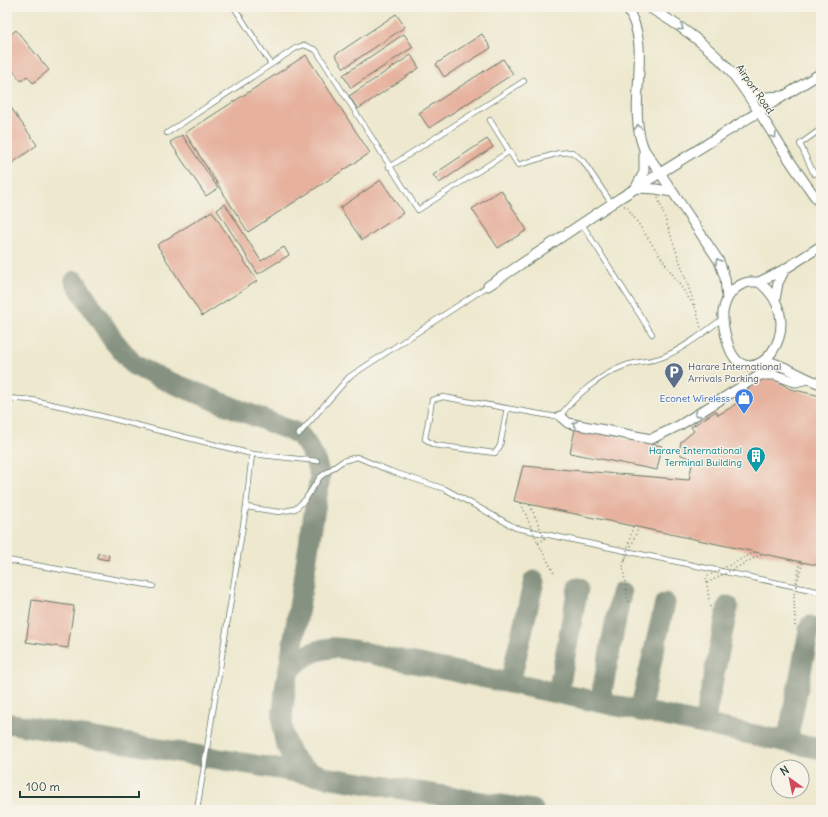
<svg xmlns="http://www.w3.org/2000/svg" width="828" height="817" viewBox="0 0 828 817" font-family="Delius,sans-serif">
  <style>
    .lines { fill: none; stroke-linecap: round; stroke-linejoin: round }
    .taxiway { stroke: #869281; stroke-width: 21 }
    .building { fill: #e6b19d }
    .service-casing { stroke: #67796a; stroke-width: 6 }
    .minor-casing { stroke: #67796a; stroke-width: 11 }
    .path { stroke: #67796a; stroke-width: 1.5; stroke-dasharray: 1 3; stroke-linecap: butt }
    .service { stroke: #fff; stroke-width: 4.5 }
    .minor { stroke: #fff; stroke-width: 9 }
    .path-bridge { stroke: #67796a; stroke-width: 1.5; stroke-dasharray: 1 3; stroke-linecap: butt }
    .oneway { stroke: #8f9e9a }
    .labels { text-anchor: middle; dominant-baseline: central; stroke-width: 3; stroke-linejoin: round; paint-order: stroke }
    .street-label { font-size: 10px; fill: #1f3d34; stroke: #f7f3e8 }
    .service-label { font-size: 10px; fill: #4e5e75; stroke: #f7f3e8; text-anchor: start }
    .shop-label { font-size: 10px; fill: #366cbe; stroke: #f7f3e8; text-anchor: end }
    .culture-label { font-size: 10px; fill: #0d838f; stroke: #f7f3e8; text-anchor: end }
  </style>
  <rect width="100%" height="100%" fill="#f7f3e8"/>
  <filter id="ink" filterUnits="userSpaceOnUse"><feTurbulence type="fractalNoise" baseFrequency=".025" numOctaves="2"/><feDisplacementMap in="SourceGraphic" scale="8" xChannelSelector="R" yChannelSelector="G"/><feConvolveMatrix kernelMatrix="1 2 1 2 8 2 1 2 1" color-interpolation-filters="sRGB"/></filter>
  <filter id="wash" filterUnits="userSpaceOnUse"><feTurbulence type="fractalNoise" baseFrequency=".012" numOctaves="4" result="noise"/><feDisplacementMap in="SourceGraphic" scale="16" xChannelSelector="R" yChannelSelector="G"/><feGaussianBlur stdDeviation="0.9" result="paint"/><feColorMatrix in="noise" values="0 0 0 0 0 0 0 0 0 0 0 0 0 0 0 0 0 1.4 0 .05"/><feComposite in="paint" operator="in"/></filter>
  <g filter="url(#wash)">
    <rect width="100%" height="100%" fill="#ede8ce"/>
    <g class="lines">
      <path class="taxiway" d="M75 281 113 340 134 365 160 378 299 434C310 448 316 459 320 477L288 675
        M510 683 534 581
        M558 693 578 588
        M600 702 621 593
        M640 711 665 603
        M7 723 313 775
        M704 724 728 606
        M787 742 810 626
        M533 810 324 777C318 774 309 772 304 768 282 752 280 727 284 702 285 694 285 685 287 678 293 660 313 650 331 648 339 647 349 650 358 651L821 749"/>
    </g>
    <g id="blocks">
      <path class="building" d="M396 14 405 27 344 68 335 55Z
        M16 30 49 70 33 83 27 76 21 81 7 63V38Z
        M404 34 413 47 351 88 343 75Z
        M482 34 491 48 444 77 436 64Z
        M306 55 370 153 248 232 185 133Z
        M411 55 419 68 358 109 349 96Z
        M503 59 513 74 429 128 419 113Z
        M7 102 37 145 7 167Z
        M182 135 218 188 206 196 170 142Z
        M487 139 493 147 439 183 433 175Z
        M381 180 403 213 362 240 340 208Z
        M501 190 527 230 498 248 472 209Z
        M225 204 261 261 284 247 289 255 258 274 217 210Z
        M212 211 257 281 202 316 157 245Z
        M765 378H773L790 389 821 396V566L514 501 523 466 689 480 693 459 681 455 679 451 681 442 694 431 691 427 716 411 718 415 730 408 738 402 755 381Z
        M575 429 662 446 657 470 570 453Z
        M98 553 109 555 108 560 97 558Z
        M32 600 74 606 68 648 26 642Z"/>
    </g>
  </g>
  <g filter="url(#ink)">
    <use href="#blocks" fill-opacity="0" stroke="#67796a" stroke-width="1"/>
    <g class="lines">
      <defs>
        <path id="service" d="M234 7 271 64
          M490 120 518 165 559 153 572 152 583 161 612 204
          M821 129 800 144 814 174 821 170
          M167 133 296 48 304 45 316 50 418 210 510 151
          M389 167 524 81
          M582 224 652 334
          M7 398 32 400 69 408 252 454 317 461
          M507 408 500 446 495 453 434 445 425 439 432 400 443 397 551 416H560C576 395 600 375 624 366 637 361 651 362 663 357 683 349 705 332 722 319
          M299 434 349 377 488 286
          M246 507 279 512 295 509 305 500 320 477 343 461 357 457 390 471 445 489 516 528 821 592
          M7 560 153 586
          M197 810 246 507 252 454"/>
        <path id="minor" d="M626 7C655 48 625 104 644 149L719 261 725 278 727 299
          M648 7C676 23 704 42 726 66 746 89 761 116 778 142 791 164 806 184 821 205
          M747 93 765 97 783 96
          M637 188 656 189 672 192
          M635 189 644 172V150
          M749 282H759C816 328 746 403 728 344 725 334 722 323 723 312 726 296 734 285 749 282Z
          M759 282 785 269 821 246
          M488 286 620 198 821 73
          M775 300 778 283 785 269
          M766 361C786 365 802 378 821 384
          M560 416 568 423 651 439 680 425 760 375H775L795 382 808 379"/>
      </defs>
      <use href="#service" class="service-casing"/>
      <use href="#minor" class="minor-casing"/>
      <path class="path" d="M658 198 695 306
        M624 206 627 207 696 309 701 328"/>
      <use href="#service" class="service"/>
      <use href="#minor" class="minor"/>
      <path class="path-bridge" d="M521 503 537 541 555 575
        M530 505 545 539 538 543
        M625 561 638 529
        M707 583 762 554
        M796 587 803 562
        M628 602 623 567 633 526
        M710 607 706 577 755 552
        M795 626 794 595 800 562"/>
    </g>
    <defs><path id="oneway-chevron" d="M-2-3.5L2.5 0L-2 3.5" fill="none" stroke-width="1.6" stroke-linecap="round" stroke-linejoin="round"/></defs>
    <g class="oneway">
      <use href="#oneway-chevron" transform="translate(681 28) rotate(37)"/>
      <use href="#oneway-chevron" transform="translate(638 127) rotate(-95)"/>
      <use href="#oneway-chevron" transform="translate(774 136) rotate(58)"/>
      <use href="#oneway-chevron" transform="translate(718 261) rotate(-120)"/>
      <use href="#oneway-chevron" transform="translate(697 414) rotate(148)"/>
      <use href="#oneway-chevron" transform="translate(575 424) rotate(-169)"/>
    </g>
  </g>
  <defs>
    <symbol id="parking-pin" viewBox="-11 -11 22 30"><path d="M0 17L-7.5 6A9.5 9.5 0 1 1 7.5 6Z" fill="#5c6f8a" stroke="#f7f3e8"/><path d="M-3.5-5.5H1a3.5 3.5 0 0 1 0 7H-1V5.5H-3.5ZM-1-3.4V-.6H.8a1.4 1.4 0 0 0 0-2.8Z" fill="#fff"/></symbol>
    <symbol id="shop-pin" viewBox="-11 -11 22 30"><path d="M0 17L-7.5 6A9.5 9.5 0 1 1 7.5 6Z" fill="#3f7fe0" stroke="#f7f3e8"/><path d="M-5-2.5h2.3a2.7 3.5 0 0 1 5.4 0H5L5.5 6h-11ZM-1.5-2.5h3a1.5 2.3 0 0 0-3 0Z" fill="#fff"/></symbol>
    <symbol id="building-pin" viewBox="-11 -11 22 30"><path d="M0 17L-7.5 6A9.5 9.5 0 1 1 7.5 6Z" fill="#0f9aa8" stroke="#f7f3e8"/><path d="M-4-6H4V6H1V3H-1V6H-4ZM-2.5-4.3h1.7v1.8h-1.7ZM.8-4.3h1.7v1.8H.8ZM-2.5-1h1.7V.8h-1.7ZM.8-1h1.7V.8H.8Z" fill="#fff"/></symbol>
  </defs>
  <g fill-rule="evenodd">
    <use href="#parking-pin" x="663" y="361" width="22" height="30"/>
    <use href="#shop-pin" x="733" y="387" width="22" height="30"/>
    <use href="#building-pin" x="745" y="445" width="22" height="30"/>
  </g>
  <g class="labels">
    <g class="street-label">
      <text transform="translate(755 89) rotate(55)">Airport Road</text>
    </g>
    <g class="service-label">
      <text x="688" y="366">Harare International<tspan x="688" dy="12">Arrivals Parking</tspan></text>
    </g>
    <g class="shop-label">
      <text x="730" y="398">Econet Wireless</text>
    </g>
    <g class="culture-label">
      <text x="742" y="450">Harare International<tspan x="742" dy="12">Terminal Building</tspan></text>
    </g>
  </g>
  <rect width="828" height="817" fill="none" stroke="#f7f3e8" stroke-width="24"/>
  <g transform="translate(790 779) rotate(327)"><circle r="19" fill="#f7f3e8" stroke="#a1aaa0"/>
  <path d="M0-3L7 15L0 10L-7 15Z" fill="#d1495b"/>
  <text y="-6" font-size="11" font-weight="bold" text-anchor="middle" fill="#1f3d34">N</text>
  </g>
  <path d="M20 791v6h119v-6" fill="none" stroke="#1f3d34" stroke-width="2"/>
  <text x="26" y="791" font-size="12" fill="#1f3d34" stroke="#f7f3e8" stroke-width="3" paint-order="stroke">100 m</text>
</svg>
